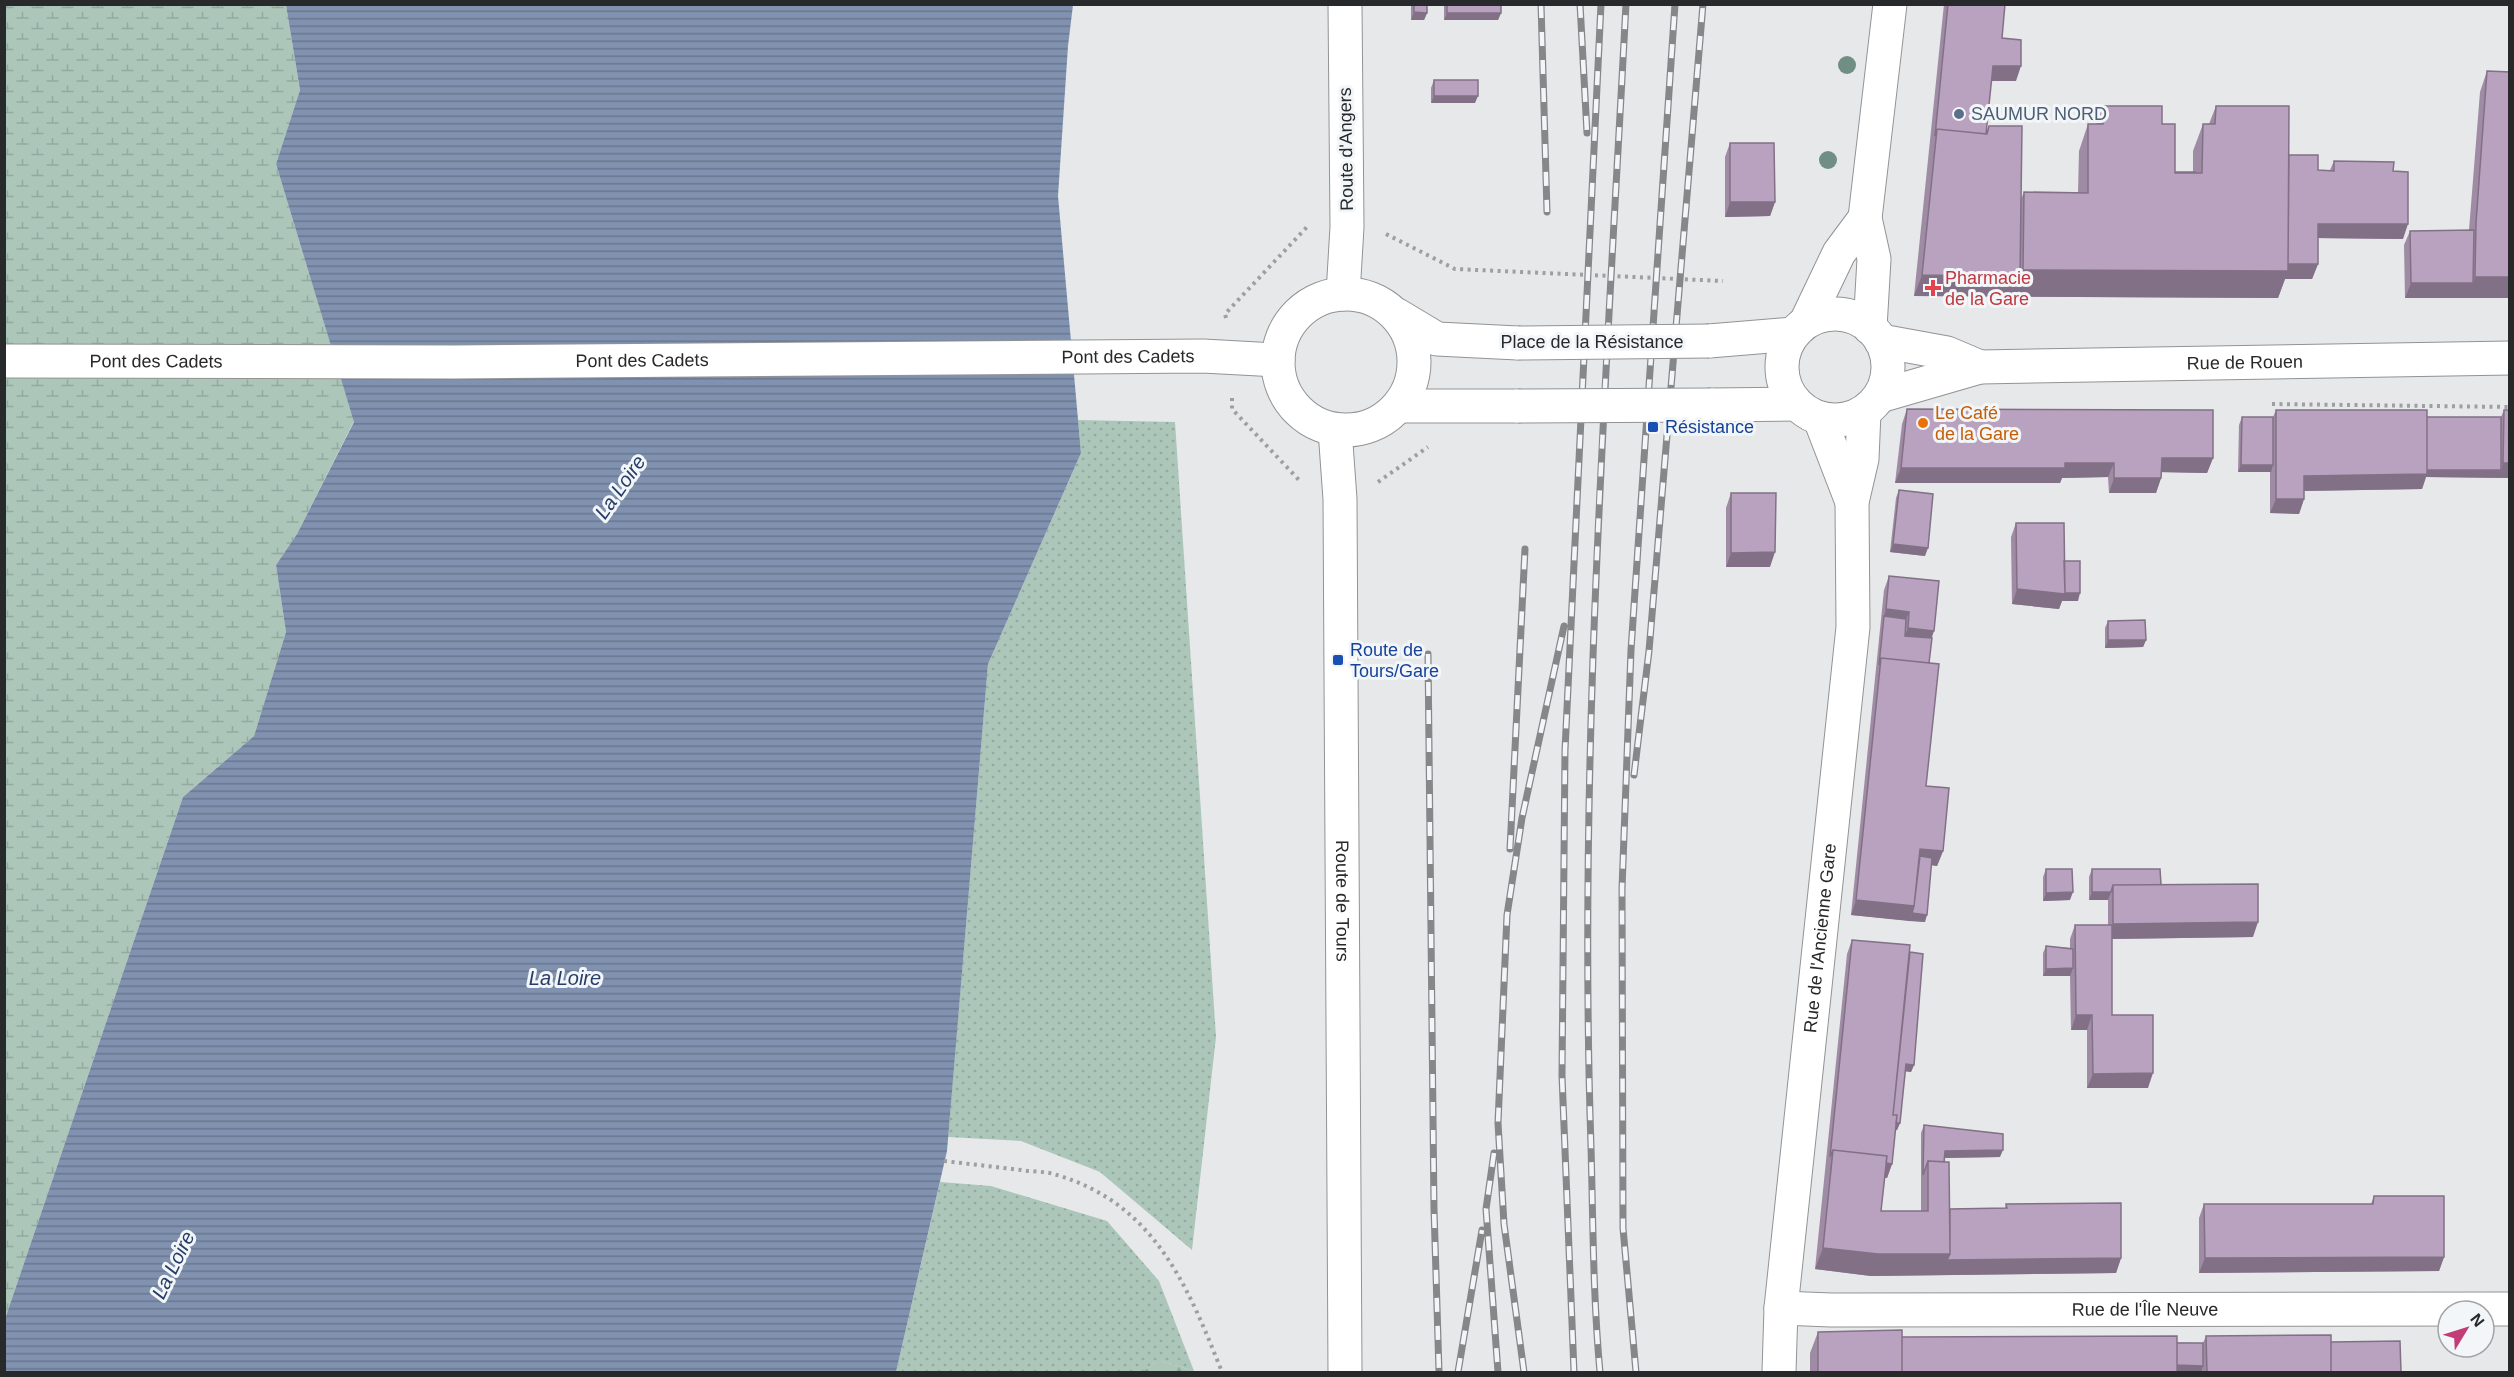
<svg xmlns="http://www.w3.org/2000/svg" width="2514" height="1377" viewBox="0 0 2514 1377" font-family="Arial,sans-serif">
  <style>
    .grass { fill: url(#grass-dots) }
    .forest { fill: url(#forest-firs) }
    .wetland { fill: url(#wetland-marsh) }
    .water { fill: url(#water-rules) }
    .lines { fill: none; stroke-linecap: round; stroke-linejoin: round }
    .street-casing { stroke: #919395; stroke-width: 35 }
    .secondary-casing { stroke: #919395; stroke-width: 35 }
    .primary-casing { stroke: #919395; stroke-width: 35 }
    .path { stroke: #9d9fa0; stroke-width: 4; stroke-dasharray: 3 4.5; stroke-linecap: butt }
    .street { stroke: #fff; stroke-width: 33 }
    .secondary { stroke: #fff; stroke-width: 33 }
    .primary { stroke: #fff; stroke-width: 33 }
    .rail-casing { stroke: #868789; stroke-width: 7 }
    .rail { stroke: #f3f6f8; stroke-width: 4.5; stroke-dasharray: 14; stroke-linecap: butt }
    .secondary-bridge-casing { stroke: #919395; stroke-width: 35; stroke-linecap: butt }
    .secondary-bridge { stroke: #fff; stroke-width: 33 }
    .tree { fill: #718e85 }
    .wall { fill: #9f8ba4 }
    .shaded-wall { fill: #827186 }
    .building { fill: #b9a2bf; stroke: #827186; stroke-width: 1.5 }
    .service-dot { fill: #5c6f8a; stroke: #f3f6f8; stroke-width: 2 }
    .health-dot { fill: #e0444e; stroke: #f3f6f8; stroke-width: 2 }
    .food-dot { fill: #e8710a; stroke: #f3f6f8; stroke-width: 2 }
    .transit-dot { fill: #1a4fb4; stroke: #f3f6f8; stroke-width: 2 }
    .labels { text-anchor: middle; dominant-baseline: central; stroke-width: 6; stroke-linejoin: round; paint-order: stroke }
    .service-label { font-size: 18px; fill: #4e5e75; stroke: #f3f6f8; text-anchor: start }
    .street-label { font-size: 18px; fill: #28292a; stroke: #f3f6f8 }
    .health-label { font-size: 18px; fill: #be3a42; stroke: #f3f6f8; text-anchor: start }
    .food-label { font-size: 18px; fill: #c56008; stroke: #f3f6f8; text-anchor: start }
    .transit-label { font-size: 18px; fill: #164399; stroke: #f3f6f8; text-anchor: start }
    .water-label { font-size: 20px; font-style: italic; fill: #253d67; stroke: #f3f6f8 }
  </style>
  <defs>
    <pattern id="grass-dots" width="8" height="8" patternUnits="userSpaceOnUse" patternTransform="scale(1.5)"><rect width="8" height="8" fill="#acc6ba"/><path d="M2 2h.1M6 6h.1" fill="none" stroke="#94aaa0" stroke-width="1.8" stroke-linecap="round"/></pattern>
    <pattern id="forest-firs" width="22" height="20" patternUnits="userSpaceOnUse" patternTransform="scale(1.5)"><rect width="22" height="20" fill="#acc6ba"/><path d="M5 1l3.5 6h-7zM16 11l3.5 6h-7z" fill="#94aaa0"/></pattern>
    <pattern id="wetland-marsh" width="20" height="14" patternUnits="userSpaceOnUse" patternTransform="scale(1.5)"><rect width="20" height="14" fill="#acc6ba"/><path d="M1 5h8M5 5V1M11 12h8M15 12V8" fill="none" stroke="#94aaa0"/></pattern>
    <pattern id="water-rules" width="6" height="5" patternUnits="userSpaceOnUse" patternTransform="scale(1.5)"><rect width="6" height="5" fill="#8092af"/><path d="M0 2.5h6" fill="none" stroke="#69778f"/></pattern>
  </defs>
  <rect width="100%" height="100%" fill="#e6e8ea"/>
  <path class="grass" d="M1078 420 1175 422 1216 1037 1192 1250 1100 1172 1021 1141 948 1137 988 664 1081 453Z
    M940 1182 991 1186 1107 1221 1159 1281 1194 1371 1158 1360 1142 1372H896Z"/>
  <path class="forest" d="M1158 1360 1194 1371 1195 1372H1142Z"/>
  <path class="wetland" d="M5 5H286L300 90 276 164 354 421 297 534 276 565 286 632 254 736 183 797 5 1319Z"/>
  <path class="water" d="M286 5H1073L1068 46 1058 196 1081 453 988 664 947 1151 896 1372H5V1319L183 797 254 736 286 632 276 565 297 534 354 422 276 164 300 90Z"/>
  <g class="lines">
    <defs>
      <g id="street">
        <path d="M1820 419 1852 502"/>
        <path id="s1" d="M1781 1308 1831 1310 2510 1309"/>
        <path id="s2" d="M1779 1372 1781 1308 1853 627 1852 502 1862 459 1864 412"/>
      </g>
      <g id="secondary">
        <circle cx="1835" cy="367" r="53"/>
        <path d="M1397 315 1437 339 1518 343"/>
        <path d="M1806 322 1839 253 1865 218"/>
        <path d="M1870 328 1874 259 1865 218 1890 4"/>
        <path d="M1709 341 1793 334"/>
        <path d="M1881 341 1947 353 1980 367"/>
        <path id="s3" d="M4 361 453 362 1203 356 1278 360"/>
        <path id="s4" d="M1880 396 1980 367 2510 358"/>
        <path d="M1711 405 1796 404"/>
        <path d="M1399 406H1518"/>
      </g>
      <g id="primary">
        <circle cx="1346" cy="362" r="68"/>
        <path d="M1343 294 1347 227 1345 4"/>
        <path id="s5" d="M1335 430 1340 499 1345 1372"/>
      </g>
    </defs>
    <use href="#street" class="street-casing"/>
    <use href="#secondary" class="secondary-casing"/>
    <use href="#primary" class="primary-casing"/>
    <path class="path" d="M1386 234 1455 269 1723 281
      M1226 318 1225 314 1307 227
      M1232 398V409L1299 480
      M2272 404 2510 407
      M1378 482 1428 447
      M944 1161C970 1164 995 1167 1021 1170 1033 1172 1046 1171 1057 1175 1155 1204 1188 1287 1222 1372"/>
    <use href="#street" class="street"/>
    <use href="#secondary" class="secondary"/>
    <use href="#primary" class="primary"/>
    <defs>
      <path id="rail" d="M1541 4 1547 212
        M1580 4 1587 133
        M1428 654 1434 1209 1439 1372
        M1634 775 1649 651 1703 4
        M1510 849 1525 549
        M1494 1153 1486 1209 1498 1372
        M1458 1372 1482 1230
        M1524 1372 1504 1224 1498 1123 1507 915 1522 818 1564 626
        M1574 1372 1562 1076 1565 750 1601 4
        M1600 1372C1593 1297 1593 1221 1591 1146 1578 765 1606 385 1626 4
        M1636 1372 1623 1228 1622 889 1631 650 1675 4"/>
    </defs>
    <use href="#rail" class="rail-casing"/>
    <use href="#rail" class="rail"/>
    <defs>
      <path id="secondary-bridge" d="M1518 343 1709 341
        M1518 406 1711 405"/>
    </defs>
    <use href="#secondary-bridge" class="secondary-bridge-casing"/>
    <use href="#secondary-bridge" class="secondary-bridge"/>
  </g>
  <g class="tree">
    <circle cx="1847" cy="65" r="9"/>
    <circle cx="1828" cy="160" r="9"/>
  </g>
  <path class="wall" d="M1411 4H1427V13L1424 20H1411Z
    M1444 4H1501V13L1498 20H1444Z
    M1944 4H2005L2002 38 2016 81H1991L1986 134 1989 126 2021 199 2024 192 2078 193 2079 151 2088 124H2096L2103 106 2162 124 2175 172H2193V151L2203 124H2209L2216 106 2289 155 2318 170H2330L2334 161 2393 171 2403 239 2318 238V264L2312 279H2285L2278 298 1914 296Z
    M2487 71 2510 72V298H2405L2404 245 2410 231 2469 230 2480 92Z
    M1434 80 1475 103H1431V88Z
    M1730 143 1775 202 1770 216 1725 217V157Z
    M1907 409 2213 458 2207 473 2161 472V478L2156 493H2109L2108 477 2062 478 2060 483H1895L1902 424Z
    M2276 410 2427 417H2501L2504 410 2510 478 2426 477 2422 489 2304 491V499L2299 514 2270 513V472H2238L2239 425 2242 417H2273Z
    M1899 490 1925 556 1890 552 1896 498Z
    M1731 493 1770 567H1726V508Z
    M2016 523 2064 561 2078 601H2062L2059 609 2012 604 2011 537Z
    M1889 576 1932 638 1929 663 1926 786 1943 851 1937 866 1931 865 1925 922 1851 915 1884 590Z
    M2108 621 2146 640 2143 647 2105 648V628Z
    M2046 869 2070 900 2043 901V877Z
    M2092 869 2161 885 2253 937 2112 939V1015L2148 1088H2087V1030H2071L2070 976H2043V953L2046 946 2070 948V939L2075 925H2108V900H2089V877Z
    M1852 940 1910 952 1914 1065 1911 1072 1905 1071 1900 1123 1897 1130H1895L1892 1164 1887 1178H1885L1881 1211H1921V1133L1924 1125 2000 1157 1945 1158 1950 1209 2005 1208 2006 1204 2121 1258 2116 1273 1871 1276 1815 1269 1847 954Z
    M2374 1196 2444 1257 2439 1271 2199 1273V1218L2204 1204H2371Z
    M1818 1332 1902 1337 2203 1343 2206 1336 2331 1342 2401 1372H1810V1353Z"/>
  <path class="shaded-wall" d="M1414 12 1427 13 1424 20H1411Z
    M1447 13H1501L1498 20H1444Z
    M1993 66H2021L2016 81H1988Z
    M1434 96H1478L1475 103H1431Z
    M1730 202H1775L1770 216 1725 217Z
    M2318 224H2408L2403 239 2313 238Z
    M2284 264H2318L2312 279H2285L2278 298 1914 296 1922 275 2020 276 2023 270Z
    M2475 277H2510V298H2405L2411 283H2473Z
    M2162 458H2213L2207 473 2156 472Z
    M2065 463H2114L2108 477 2062 478 2060 483H1895L1901 468Z
    M2503 463H2510V478L2426 477 2422 489 2299 491 2304 476 2425 470H2501Z
    M2241 465H2273L2271 472H2238Z
    M2114 478H2161L2156 493H2109Z
    M2276 499H2304L2299 514 2270 513Z
    M1893 544 1928 548 1925 556 1890 552Z
    M1775 552 1770 567H1726L1731 553Z
    M2017 589 2062 593H2080L2078 601H2062L2059 609 2012 604Z
    M1886 609 1909 612 1903 627 1884 616Z
    M1908 628 1934 631 1929 646 1902 643Z
    M2108 640H2146L2143 647 2105 648Z
    M1920 849 1943 851 1937 866 1917 863Z
    M2073 892 2070 900 2043 901 2046 893Z
    M2092 892H2111L2108 900H2089Z
    M1856 900 1914 906 1909 921 1851 915Z
    M1912 913 1927 915 1925 922 1909 921Z
    M2258 922 2253 937 2108 939 2113 924Z
    M2073 968 2070 976H2043L2046 969Z
    M2076 1015H2092L2087 1030H2071Z
    M1906 1064 1914 1065 1911 1072 1903 1071Z
    M2153 1073 2148 1088H2087L2093 1074Z
    M1891 1122 1900 1123 1897 1130H1888Z
    M2003 1150 2000 1157 1942 1158 1945 1151Z
    M1832 1157 1892 1164 1887 1178 1830 1172Z
    M1823 1248 1950 1254 2121 1258 2116 1273 1871 1276 1815 1269Z
    M2444 1257 2439 1271 2199 1273 2205 1258Z
    M2175 1365 2203 1366 2201 1372H2173Z"/>
  <path class="building" d="M1414 4H1427V13L1414 12Z
    M1447 4H1501V13H1447Z
    M1948 4H2005L2002 38 2021 40V66H1993L1986 134 1937 129 1935 136Z
    M2487 71 2510 72V277H2475L2476 223Z
    M1434 80H1478V96H1434Z
    M2103 106H2162V124H2175V173H2202L2203 124H2215L2216 106H2289L2288 271 2023 270 2024 192 2088 193V124H2103Z
    M1989 126H2022L2020 276 1922 275 1937 129 1987 134Z
    M1730 143H1774L1775 202H1730Z
    M2289 155H2318V170L2334 171V161L2394 162 2393 171 2408 172V224H2318V264H2288Z
    M2175 172H2195V173H2175Z
    M2474 230 2473 283H2411L2410 231Z
    M1907 409 2213 410V458H2162L2161 478H2114V463H2065V468H1901Z
    M2276 410H2427V474L2304 476V499H2276Z
    M2504 410H2510V463H2503Z
    M2242 417H2273V465H2241Z
    M2427 417H2501V470H2427Z
    M1899 490 1933 494 1928 548 1893 544Z
    M1731 493H1776L1775 552 1731 553Z
    M2016 523H2064L2065 594 2017 589Z
    M2064 561H2080V593H2065Z
    M1889 576 1939 581 1934 631 1908 628 1909 612 1886 609Z
    M1884 616 1906 619 1905 636 1932 638 1929 663 1881 658 1879 665Z
    M2145 620 2146 640H2108V621Z
    M1881 658 1939 664 1926 786 1949 788 1943 851 1920 849 1914 906 1856 900Z
    M1920 856 1932 858 1927 915 1912 913 1914 906Z
    M2046 869H2072L2073 892 2046 893Z
    M2092 869H2160L2161 885H2113L2111 892H2092Z
    M2258 884V922L2113 924V885Z
    M2075 925H2112V1015H2153V1073L2093 1074 2092 1015H2076Z
    M1852 940 1910 945 1893 1115H1897L1892 1164 1886 1163 1887 1156 1833 1150 1830 1157Z
    M2046 946 2073 949V968L2046 969Z
    M1910 952 1923 954 1914 1065 1906 1064 1900 1123H1896L1897 1115H1893Z
    M1924 1125 2003 1134V1150L1945 1151 1944 1162 1928 1161 1923 1175Z
    M1833 1150 1887 1156 1881 1211H1928V1161L1949 1162 1950 1254H1878L1823 1248Z
    M2374 1196H2444V1257L2205 1258 2204 1204H2373Z
    M2121 1203V1258L1947 1260 1950 1254V1209L2007 1208 2006 1204Z
    M1902 1330V1372H1818V1332Z
    M2331 1335V1372H2207L2206 1336Z
    M2177 1336V1372H1902V1337Z
    M2400 1341 2401 1372H2331V1342Z
    M2177 1343H2203V1366L2177 1365Z"/>
  <circle class="service-dot" cx="1959" cy="114" r="6"/>
  <path class="health-dot" d="M1930 279h6v6h6v6h-6v6h-6v-6h-6v-6h6z"/>
  <circle class="food-dot" cx="1923" cy="423" r="6"/>
  <g class="transit-dot">
    <rect x="1647" y="421" width="12" height="12" rx="3"/>
    <rect x="1332" y="654" width="12" height="12" rx="3"/>
  </g>
  <g class="labels">
    <g class="service-label">
      <text x="1971" y="114">SAUMUR NORD</text>
    </g>
    <g class="street-label">
      <text transform="translate(1346 149) rotate(-91)">Route d'Angers</text>
      <text x="1592" y="342">Place de la Résistance</text>
      <text stroke="none"><textPath href="#s3" startOffset="1124">Pont des Cadets</textPath></text>
      <text stroke="none"><textPath href="#s3" startOffset="638">Pont des Cadets</textPath></text>
      <text stroke="none"><textPath href="#s3" startOffset="152">Pont des Cadets</textPath></text>
      <text stroke="none"><textPath href="#s4" startOffset="369">Rue de Rouen</textPath></text>
      <text stroke="none"><textPath href="#s5" startOffset="471">Route de Tours</textPath></text>
      <text stroke="none"><textPath href="#s2" startOffset="436">Rue de l'Ancienne Gare</textPath></text>
      <text stroke="none"><textPath href="#s1" startOffset="364">Rue de l'Île Neuve</textPath></text>
    </g>
    <g class="health-label">
      <text x="1945" y="278">Pharmacie<tspan x="1945" dy="21">de la Gare</tspan></text>
    </g>
    <g class="food-label">
      <text x="1935" y="413">Le Café<tspan x="1935" dy="21">de la Gare</tspan></text>
    </g>
    <g class="transit-label">
      <text x="1665" y="427">Résistance</text>
      <text x="1350" y="650">Route de<tspan x="1350" dy="21">Tours/Gare</tspan></text>
    </g>
    <g class="water-label">
      <text transform="translate(620 487) rotate(-55)">La Loire</text>
      <text x="565" y="978">La Loire</text>
      <text transform="translate(173 1265) rotate(-64)">La Loire</text>
    </g>
  </g>
  <rect width="2514" height="1377" fill="none" stroke="#28292a" stroke-width="12"/>
  <g transform="translate(2466 1329) rotate(52)"><circle r="28" fill="#f3f6f8" stroke="#a2a4a6" stroke-width="1.5"/>
  <path d="M0-4.5L10 22L0 15L-10 22Z" fill="#c33b77"/>
  <text y="-9" font-size="16" font-weight="bold" text-anchor="middle" fill="#28292a">N</text>
  </g>
</svg>
